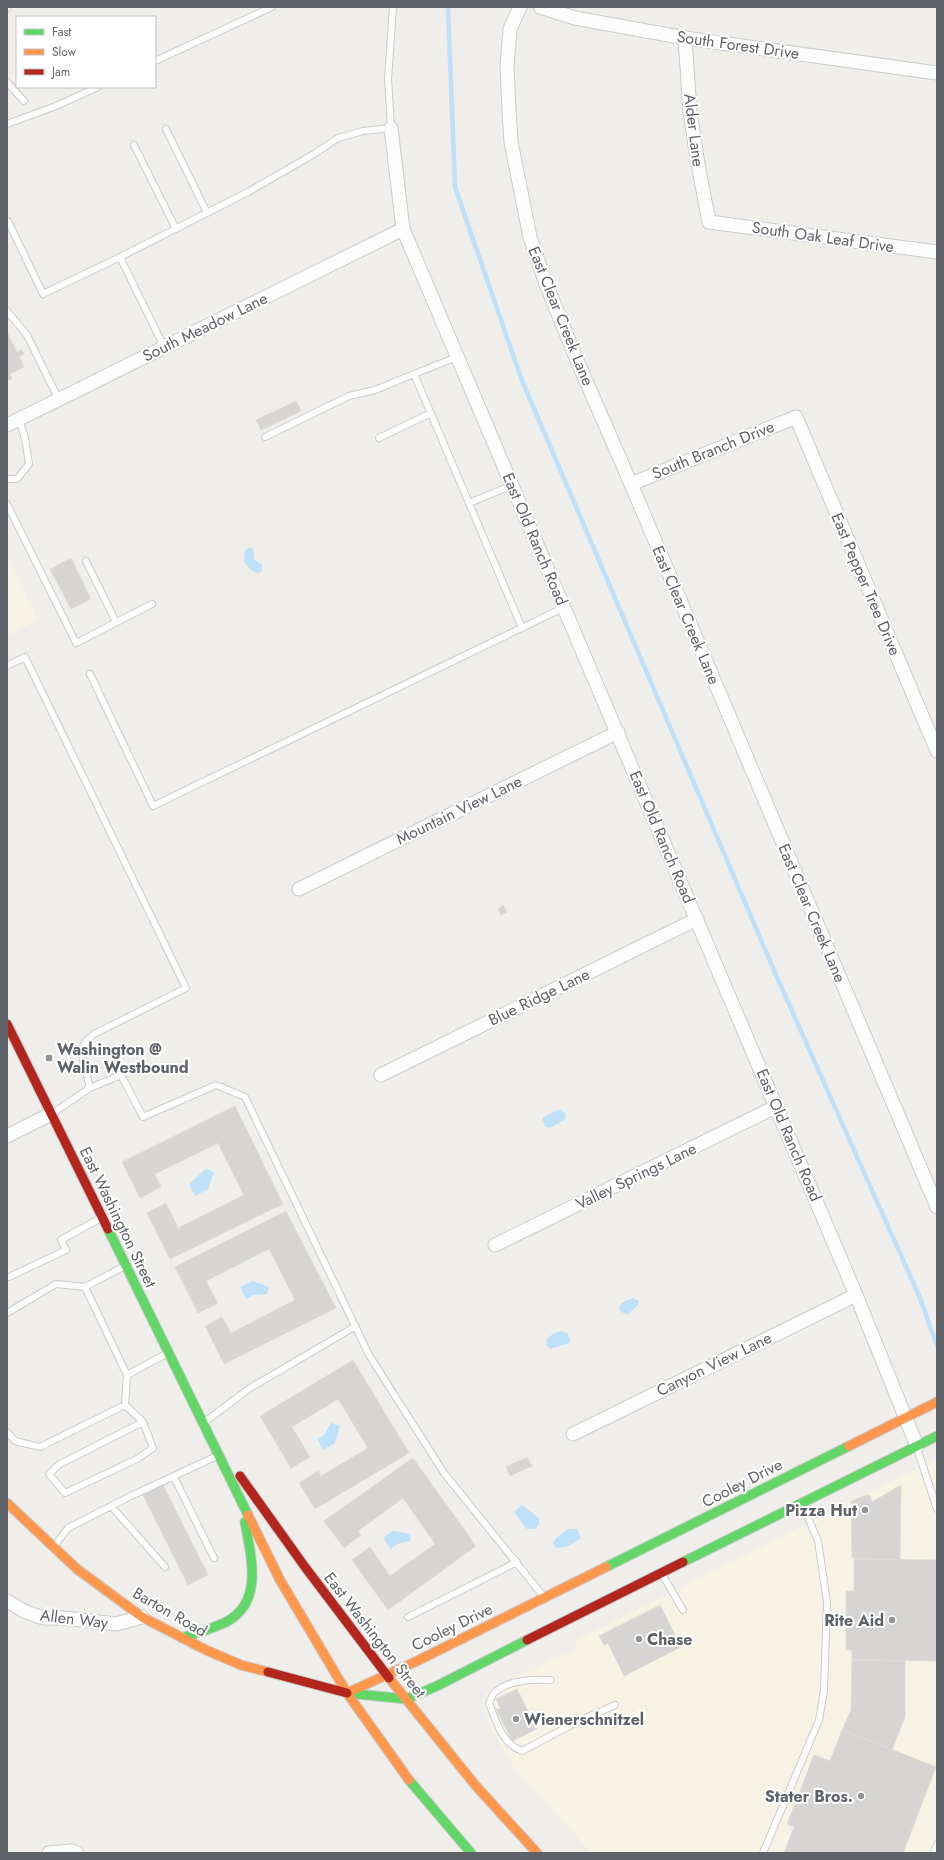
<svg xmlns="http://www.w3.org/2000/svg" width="944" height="1860" viewBox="0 0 944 1860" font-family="Jost,sans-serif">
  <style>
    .commercial { fill: #f7f3e4 }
    .water { fill: #bfe0f9 }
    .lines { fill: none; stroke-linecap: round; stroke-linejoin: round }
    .stream { stroke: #bfe0f9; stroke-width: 4.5 }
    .building { fill: #d6d5d3; stroke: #deddd9 }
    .lane-casing { stroke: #cbcccc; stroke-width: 8 }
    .street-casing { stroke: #cbcccc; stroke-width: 15 }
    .fast-casing { stroke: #cacacb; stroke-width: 11 }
    .slow-casing { stroke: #cacacb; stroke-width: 11 }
    .jam-casing { stroke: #cacacb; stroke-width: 11 }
    .lane { stroke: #fdfcfc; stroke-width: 6 }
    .street { stroke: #fdfcfc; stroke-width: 13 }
    .fast { stroke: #63d668; stroke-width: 9 }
    .slow { stroke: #ff974d; stroke-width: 9 }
    .jam { stroke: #b3261e; stroke-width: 9 }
    .poi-dot { fill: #919496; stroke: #fff; stroke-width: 1.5 }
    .labels { text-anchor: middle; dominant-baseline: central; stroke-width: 4; stroke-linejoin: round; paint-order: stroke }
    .street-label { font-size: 16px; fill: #5f6368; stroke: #fff }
    .poi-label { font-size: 16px; font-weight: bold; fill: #5f6368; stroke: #fff; text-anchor: start }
  </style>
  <rect width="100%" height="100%" fill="#efeeea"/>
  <path class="commercial" d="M7 556 38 620 7 636Z
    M937 1458V1853H592L515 1770 490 1726 483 1702 486 1691 578 1648 575 1641 791 1532 850 1499 879 1488Z"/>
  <path class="water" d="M247 548H252L254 552V559L262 565V571L259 573C248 572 239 558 247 548Z
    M560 1109 566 1114 565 1120 549 1128 545 1126 542 1118Z
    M206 1169 214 1172 208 1189 195 1196 189 1184Z
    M253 1281 269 1287 267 1294 254 1295 246 1299 240 1287Z
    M633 1298 639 1301V1304L627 1315 620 1311 619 1307 622 1303Z
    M560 1331 567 1333 570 1340 569 1343 550 1349 546 1344C547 1336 553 1334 560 1331Z
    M331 1423 340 1426 335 1443 323 1450 317 1439 324 1435Z
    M522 1505 539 1518V1524L535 1529H527L514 1512Z
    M568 1529H577L581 1538 569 1546 556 1548 553 1543C555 1538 563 1533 568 1529Z
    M393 1531 411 1534 410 1541 397 1544 391 1549 383 1538Z"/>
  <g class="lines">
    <path class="stream" d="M448 7 455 187 521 378 776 975 920 1298 937 1346"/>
  </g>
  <path class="building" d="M7 334H8L17 352 22 350 24 354 19 357 24 367 10 374 12 379 7 381Z
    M296 401 301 411 261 430 256 420Z
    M71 558 91 599 71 609 50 569Z
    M503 905 507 912 501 915 498 909Z
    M235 1106 283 1204 170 1259 147 1213 166 1203 178 1228 244 1195 218 1143 155 1174 161 1187 140 1198 122 1162Z
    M286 1211 336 1308 224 1364 205 1326 222 1317 231 1333 295 1300 269 1249 206 1281 218 1303 198 1313 175 1267Z
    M353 1360 409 1453 315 1509 299 1483 318 1471 321 1476 368 1448 338 1399 292 1427 310 1457 291 1468 260 1416Z
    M527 1457 532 1466 510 1476 506 1467Z
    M413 1458 476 1546 388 1610 352 1560 370 1547 390 1576 435 1544 403 1498 358 1531 361 1535 344 1548 324 1521Z
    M163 1485 208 1575 188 1585 143 1495Z
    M901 1485 900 1560 852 1558 851 1501 869 1494 872 1502Z
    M854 1559 937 1560V1661L852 1660V1650H846V1591H854Z
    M660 1605 681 1647 624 1676 608 1643 604 1645 599 1636Z
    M852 1660 905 1661V1717L892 1750 842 1730 851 1710Z
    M517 1689 537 1729 512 1741 496 1709H501L496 1699Z
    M842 1730 936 1767 903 1853H784L794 1827 787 1824 814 1755 830 1761Z"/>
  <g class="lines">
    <defs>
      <path id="lane" d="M7 9 8 7
        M155 61 272 7
        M7 82 24 101
        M7 124 56 106 98 87
        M166 129 207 213
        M134 145 176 229
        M7 221H8L43 294 120 257
        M7 311 27 335 59 400
        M164 347 120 257 248 192 314 154 338 138 363 131 391 128 388 79 393 7
        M414 374 457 357
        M265 437 349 396 375 390 414 374 469 503
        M379 438 431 413
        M7 479H17L29 464 25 438 19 420
        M513 485 469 503 522 628
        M7 504 76 643 152 604
        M86 561 116 622
        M7 666 25 657 186 988 94 1034 86 1041 81 1051 90 1088 53 1113
        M90 674 153 806 565 607
        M90 1088 121 1075 143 1117 216 1085 245 1097 369 1355 444 1473 544 1597
        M9 1277 66 1250 61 1240 99 1219
        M85 1287 127 1375
        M7 1313 56 1284 85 1287 123 1267
        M125 1405 127 1375 166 1354
        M206 1421 250 1388 356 1326
        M7 1432 15 1441 40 1447 125 1405 143 1422 153 1448 137 1459 65 1493 49 1474 60 1464 143 1422
        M917 1448 937 1509
        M174 1477 214 1558
        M112 1507 165 1567
        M55 1545 68 1528 131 1496 217 1456
        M662 1574 683 1610
        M408 1617 517 1562
        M551 1680C534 1679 510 1679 495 1692 492 1694 491 1700 489 1703 496 1721 502 1744 522 1751L575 1723 615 1705
        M763 1853 819 1720 824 1691 827 1602 818 1541 802 1504
        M934 1853 937 1844"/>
      <path id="street" d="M520 7 510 29 507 67 509 110 511 142 530 237 546 284 579 365 631 484 937 1207
        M540 7 575 18 685 38 937 73
        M685 38 690 112 698 164 709 222 937 252
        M391 128 403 229 856 1295 917 1446
        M7 425 403 229
        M631 484 796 417 937 751
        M299 889 618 732
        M381 1075 697 919
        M7 1136 51 1114
        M495 1245 777 1106
        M573 1434 856 1295
        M7 1601 24 1611 43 1618H64L116 1624 142 1617
        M49 1853 71 1851 77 1853"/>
      <path id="fast" d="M108 1229 248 1515
        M683 1562 937 1436
        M606 1567 849 1446
        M182 1638C196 1633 212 1629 226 1622 264 1602 251 1557 245 1522
        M347 1693 406 1699 437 1686 527 1640
        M409 1780 471 1853"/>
      <path id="slow" d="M849 1446 937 1402
        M7 1503 77 1569 142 1617 206 1650 241 1665 268 1672
        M248 1515 280 1580 347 1693 409 1780
        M389 1678 476 1786 537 1853
        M347 1693 419 1660 606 1567"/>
      <path id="jam" d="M7 1024 108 1229
        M240 1476 305 1567 389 1678
        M527 1640 683 1562
        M268 1672 347 1693"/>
    </defs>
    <use href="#lane" class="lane-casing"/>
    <use href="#street" class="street-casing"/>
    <use href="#fast" class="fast-casing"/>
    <use href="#slow" class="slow-casing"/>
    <use href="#jam" class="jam-casing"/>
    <use href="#lane" class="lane"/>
    <use href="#street" class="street"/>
    <use href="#fast" class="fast"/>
    <use href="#slow" class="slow"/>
    <use href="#jam" class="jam"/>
  </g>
  <g class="poi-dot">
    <rect x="45" y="1054" width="8" height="8" rx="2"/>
    <circle cx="865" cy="1510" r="4"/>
    <circle cx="892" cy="1620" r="4"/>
    <circle cx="639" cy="1639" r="4"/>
    <circle cx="516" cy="1719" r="4"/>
    <circle cx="861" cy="1796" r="4"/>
  </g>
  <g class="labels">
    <g class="street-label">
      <text transform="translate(738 45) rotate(8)">South Forest Drive</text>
      <text transform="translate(694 130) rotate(83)">Alder Lane</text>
      <text transform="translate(823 237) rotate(8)">South Oak Leaf Drive</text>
      <text transform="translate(561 316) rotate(68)">East Clear Creek Lane</text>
      <text transform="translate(205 327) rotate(-26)">South Meadow Lane</text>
      <text transform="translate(713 450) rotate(-22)">South Branch Drive</text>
      <text transform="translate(535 539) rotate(67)">East Old Ranch Road</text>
      <text transform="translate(866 584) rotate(67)">East Pepper Tree Drive</text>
      <text transform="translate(686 615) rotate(67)">East Clear Creek Lane</text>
      <text transform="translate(459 810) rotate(-26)">Mountain View Lane</text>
      <text transform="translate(662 837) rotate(67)">East Old Ranch Road</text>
      <text transform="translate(812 913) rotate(67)">East Clear Creek Lane</text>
      <text transform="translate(539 997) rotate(-26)">Blue Ridge Lane</text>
      <text transform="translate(789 1135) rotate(67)">East Old Ranch Road</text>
      <text transform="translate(636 1176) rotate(-26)">Valley Springs Lane</text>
      <text transform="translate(118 1217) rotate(64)">East Washington Street</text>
      <text transform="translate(714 1364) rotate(-26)">Canyon View Lane</text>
      <text transform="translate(742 1483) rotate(-27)">Cooley Drive</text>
      <text transform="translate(170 1612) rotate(30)">Barton Road</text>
      <text transform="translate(74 1619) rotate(7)">Allen Way</text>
      <text transform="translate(452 1627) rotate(-26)">Cooley Drive</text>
      <text transform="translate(375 1635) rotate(52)">East Washington Street</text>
    </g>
    <g class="poi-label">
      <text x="57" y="1049">Washington @<tspan x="57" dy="18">Walin Westbound</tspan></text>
      <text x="857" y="1510" text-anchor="end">Pizza Hut</text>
      <text x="884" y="1620" text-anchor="end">Rite Aid</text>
      <text x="647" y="1639">Chase</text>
      <text x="524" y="1719">Wienerschnitzel</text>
      <text x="853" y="1796" text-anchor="end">Stater Bros.</text>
    </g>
  </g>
  <rect width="944" height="1860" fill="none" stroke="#5f6368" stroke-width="16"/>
  <rect x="16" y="16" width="140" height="72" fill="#ffffff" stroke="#bfc1c3"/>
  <rect x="24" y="29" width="20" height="6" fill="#63d668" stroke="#bfc1c3"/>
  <text x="52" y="36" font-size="12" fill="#5f6368">Fast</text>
  <rect x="24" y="49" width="20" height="6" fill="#ff974d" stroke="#bfc1c3"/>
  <text x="52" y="56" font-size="12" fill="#5f6368">Slow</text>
  <rect x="24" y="69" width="20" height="6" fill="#b3261e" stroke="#bfc1c3"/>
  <text x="52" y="76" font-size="12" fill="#5f6368">Jam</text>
</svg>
